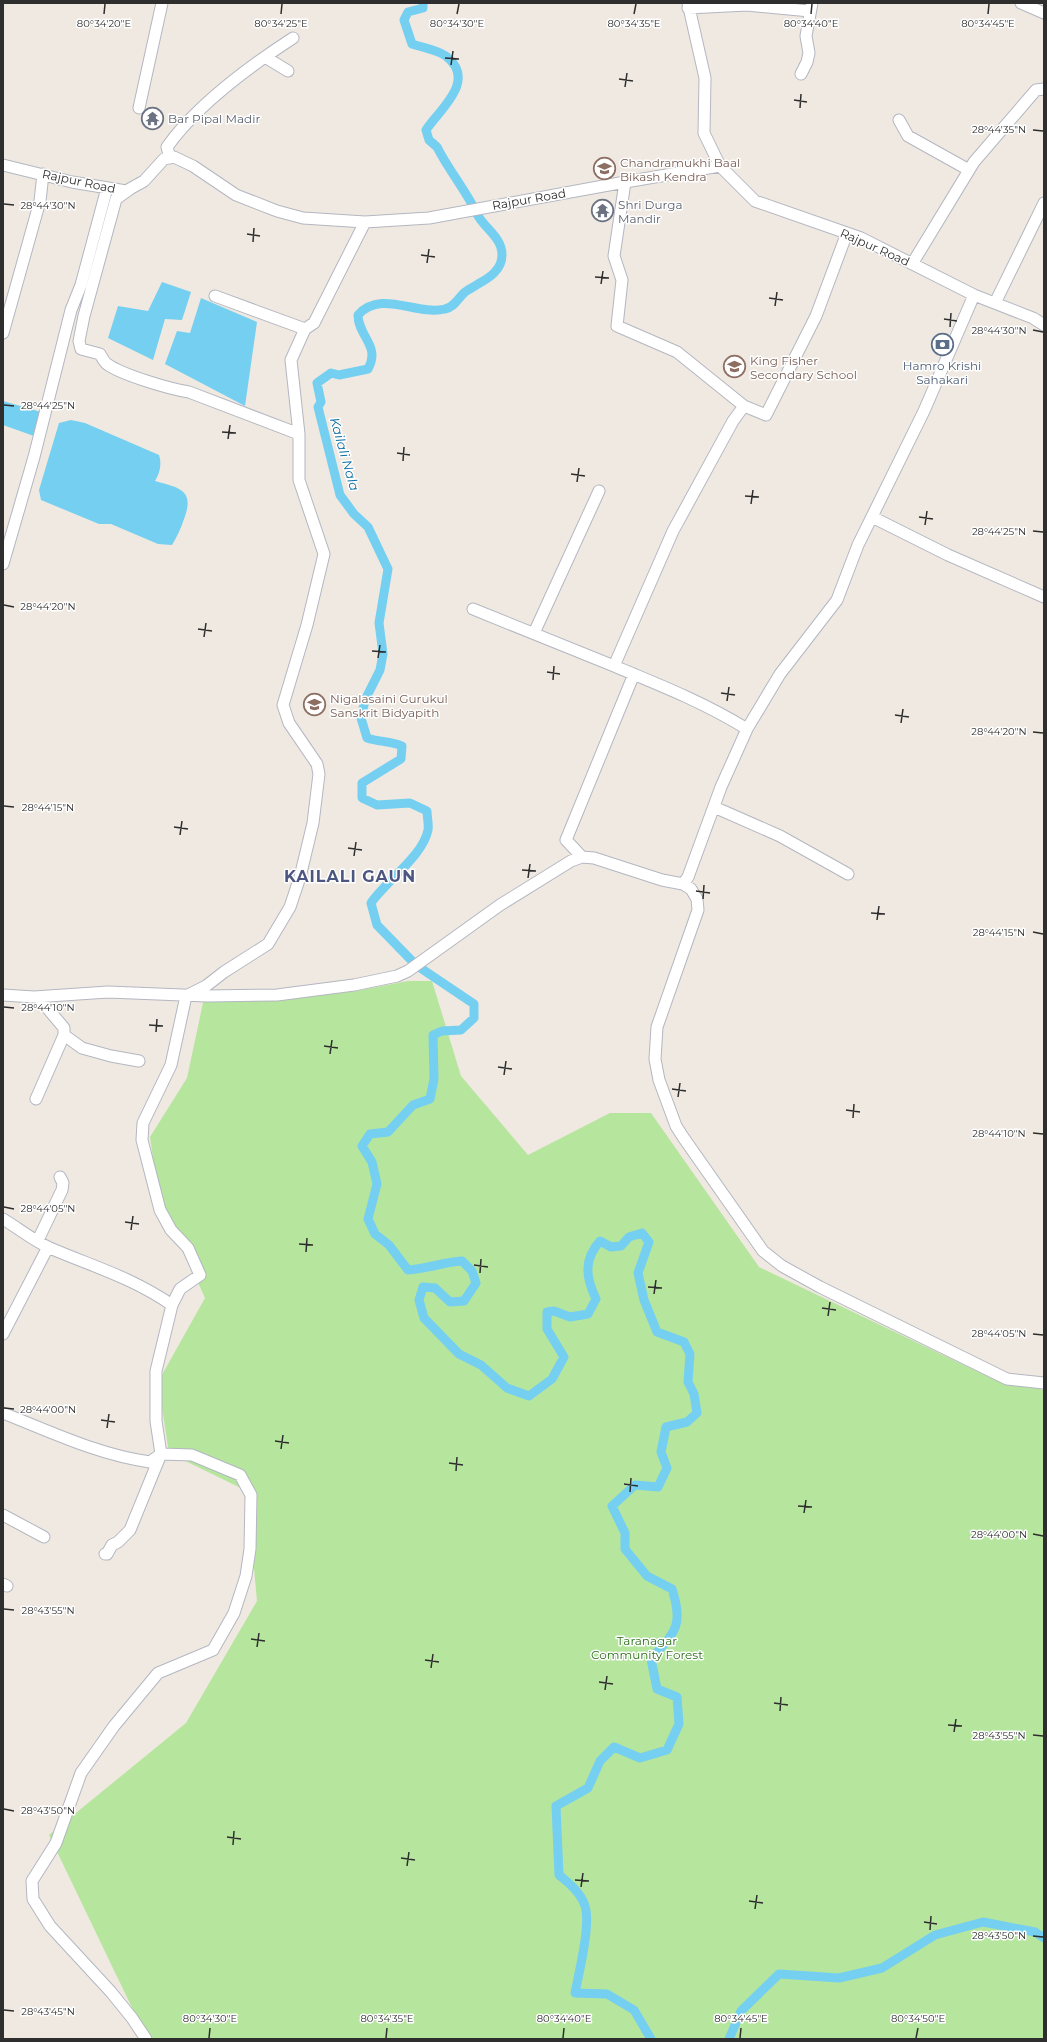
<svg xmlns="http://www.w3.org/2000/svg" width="1047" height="2042" viewBox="0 0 1047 2042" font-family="Montserrat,sans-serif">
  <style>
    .green { fill: #b6e59e }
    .water { fill: #75cff0 }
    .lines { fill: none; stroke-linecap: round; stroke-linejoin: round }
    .canal { stroke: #75cff0; stroke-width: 9 }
    .minor-casing { stroke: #b4b7c1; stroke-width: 13 }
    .minor { stroke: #fff; stroke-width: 11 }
    .ticks { fill: none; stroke: #2e2e2e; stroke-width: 1.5 }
    .labels { text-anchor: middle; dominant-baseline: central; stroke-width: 3; stroke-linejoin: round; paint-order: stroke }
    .worship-label { font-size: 12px; fill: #5b616d; stroke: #fff; text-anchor: start }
    .education-label { font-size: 12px; fill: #785e54; stroke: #fff; text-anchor: start }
    .street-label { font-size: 12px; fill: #2e2e2e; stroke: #fff }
    .service-label { font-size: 12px; fill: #4e5e75; stroke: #fff }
    .park-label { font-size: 12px; fill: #2c6e1b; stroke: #fff }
    .water-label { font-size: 13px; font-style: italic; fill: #0d6fa3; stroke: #fff }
    .district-label { font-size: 16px; font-weight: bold; letter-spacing: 1px; fill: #4d5680; stroke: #fff }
    .ticks-label { font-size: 10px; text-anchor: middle; fill: #2e2e2e; stroke: #fff; stroke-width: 3; stroke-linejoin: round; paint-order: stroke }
  </style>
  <rect width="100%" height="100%" fill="#efe9e1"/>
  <path class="green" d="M408 981H432L461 1076 528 1155 610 1113H651L759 1267 989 1377 1044 1390V2039H147L49 1835 186 1723 257 1601 247 1491 169 1453 158 1382 205 1298 158 1193 150 1137 187 1078 204 998 278 1000 356 991Z"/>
  <path class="water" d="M162 282 191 292 182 320 165 319 153 360 108 338 118 306 148 311Z
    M201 298 257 322 245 406 165 364 177 331 190 333Z
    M3 401 41 412 34 436 3 425Z
    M71 420 85 423 159 455C162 464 160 473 155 481 180 488 195 490 184 519 181 528 177 537 172 545L158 544 111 524H99L41 500 39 490 59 423Z"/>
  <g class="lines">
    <path class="canal" d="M423 3V8L408 12 404 20 412 44C421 47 441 51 447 57 477 81 439 110 426 130L429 140 437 147C448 169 466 191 476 212 482 227 502 236 502 255 502 270 489 278 478 284 474 287 469 289 465 292 458 298 455 307 445 309 416 316 381 289 358 315 358 336 381 346 368 369L339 375 331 373 317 383 321 402 318 407 340 495 354 514 368 527 388 569 379 623 383 654 380 670 365 700 361 718 367 738C379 742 391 741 402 746L401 759 362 783V798L377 805 410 803 427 811C427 817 429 824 428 830 423 856 386 881 371 903L377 925 416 965 474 1004V1018L461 1030 442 1031 433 1035 434 1079 430 1099 413 1105 388 1132 370 1134 362 1146 372 1162 377 1184 368 1219 375 1234 389 1245 408 1270C427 1269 443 1262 462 1261L472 1271 476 1283 464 1301 450 1302 435 1288 423 1287 419 1300 424 1318 459 1354 481 1365 507 1388 529 1396 552 1379 564 1357 547 1329V1312L554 1311 570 1317 588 1314 596 1299C586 1278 583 1260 600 1241L611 1247 621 1246 629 1237 642 1233 649 1242 638 1273 644 1300 657 1332 684 1342 690 1354 688 1382 694 1394 697 1413 687 1422 666 1427 661 1452 667 1468 658 1487 635 1485 612 1506 625 1533V1549L647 1576 672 1589C684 1626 675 1632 651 1659L657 1689 677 1697 679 1724 667 1750 640 1758 614 1747 600 1761 588 1788 556 1806 559 1875C569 1883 581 1893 585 1906 591 1925 579 1972 575 1993L607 1994 634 2010 651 2039
      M729 2039 741 2011 779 1974 839 1978 882 1968 935 1935 983 1922 1035 1932 1044 1938"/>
    <defs>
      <path id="minor" d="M688 3 705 78 704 133 720 166
        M1021 3 1044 13
        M688 8 747 5 810 11
        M265 57 288 71
        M801 74 807 62 809 53 806 36 812 3
        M139 108 162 3
        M899 120 908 136 969 170
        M170 158 167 147C196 106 250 66 293 38
        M3 165 72 182 126 191 144 181 164 159 174 157 193 166 236 195 277 211 303 218 365 222 429 218 625 182 720 166 755 201 861 238 974 295 1033 318 1044 325
        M625 182 614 256 622 280 617 326 677 352 744 406
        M130 189 116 199 84 316 79 341 81 349 100 354C102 357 104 362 107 364 122 375 170 389 189 392L299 434
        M912 264 974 162 1036 90 1044 89
        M215 296 305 329
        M995 303 1044 203
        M3 333 40 201 43 174
        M872 517 948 555 1044 597
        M3 564 34 457 71 310 81 285 107 188
        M473 609 614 666
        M534 633 599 491
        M747 729C705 703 660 685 614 666L673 531 733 421 744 406 766 415 816 316 847 233
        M714 807 780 836 848 874
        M582 857 566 840 634 674
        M683 884 688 877 721 787 747 729 780 674 837 600 858 545 924 411 974 295
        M3 995 34 997 108 992 207 996 277 995 354 985 397 976 408 971 500 905 571 861 582 857 594 858 662 880 683 884 691 889 697 899 698 910 657 1027 655 1059 659 1080 676 1126 683 1137 763 1251 782 1266 820 1287 1007 1379 1044 1383
        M64 1035 82 1048 111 1056 139 1061
        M36 1099 64 1035V1028L38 997
        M3 1219C18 1228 34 1241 50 1248 94 1267 131 1277 172 1305
        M38 1240 62 1190 63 1183 60 1177
        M3 1334 48 1247
        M3 1413C51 1432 99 1455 150 1462L161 1454 192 1455 240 1475 251 1495 250 1549 246 1576 234 1613 213 1650 158 1673 114 1726 81 1773 56 1843 32 1881 33 1899 50 1926 111 1992 132 2018 146 2039
        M3 1515 44 1537
        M105 1554H107L112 1545 118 1542 130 1530 161 1454 156 1421V1371L172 1305 180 1289 200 1275 188 1248 171 1230 160 1210 142 1140 143 1123 171 1065 186 996 206 986 224 972 268 944 290 907 300 877 313 823 319 774 317 764 289 723 283 705 307 625 324 554 299 480V434L291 360 305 329 314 323 365 222
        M3 1584 7 1586"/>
    </defs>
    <use href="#minor" class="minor-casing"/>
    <use href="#minor" class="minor"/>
  </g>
  <path class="ticks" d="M104 14 105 4M281 14 282 4M457 14 459 4M634 14 636 4M811 14 812 4M988 14 989 4M445 58 459 59M451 65 453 51M619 79 633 81M625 87 627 73M794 100 807 102M800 108 801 94M1033 130 1043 131M4 204 14 205M247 234 260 236M253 242 254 228M421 255 435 257M427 263 429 249M595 277 609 278M601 284 603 271M769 298 783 300M775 306 777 292M944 319 957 321M950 327 951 313M1033 330 1043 332M4 405 14 406M222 432 236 433M228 439 230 425M397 453 410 455M403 461 404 447M571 474 585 476M577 482 579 468M745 496 759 497M751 504 753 490M919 517 933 519M925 525 927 511M1033 531 1043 532M4 605 14 607M198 629 212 631M204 637 206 623M372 651 386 652M378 658 380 645M547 672 560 674M553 680 554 666M721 693 735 695M727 701 729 687M895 715 909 717M901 723 903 709M1033 732 1043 733M4 806 14 807M174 827 188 829M180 835 182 821M348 848 362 850M354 856 356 842M522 870 536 871M528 878 530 864M696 891 710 893M703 899 704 885M871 913 885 914M877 920 879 906M1033 932 1043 934M4 1007 14 1008M149 1025 163 1026M156 1032 157 1019M324 1046 338 1048M330 1054 332 1040M498 1067 512 1069M504 1075 506 1061M672 1089 686 1091M678 1097 680 1083M846 1110 860 1112M853 1118 854 1104M1033 1133 1043 1134M4 1207 14 1209M125 1222 139 1224M131 1230 133 1216M299 1244 313 1245M306 1252 307 1238M474 1265 488 1267M480 1273 481 1259M648 1287 662 1288M654 1294 656 1280M822 1308 836 1310M828 1316 830 1302M1033 1334 1043 1335M4 1408 14 1409M101 1420 115 1422M107 1428 109 1414M275 1441 289 1443M281 1449 283 1435M449 1463 463 1465M456 1471 457 1457M624 1484 638 1486M630 1492 631 1478M798 1506 812 1507M804 1513 806 1500M1033 1534 1043 1536M4 1609 14 1610M251 1639 265 1641M257 1647 259 1633M425 1660 439 1662M431 1668 433 1654M599 1682 613 1684M605 1690 607 1676M774 1703 788 1705M780 1711 781 1697M948 1725 962 1726M954 1732 956 1719M1033 1735 1043 1736M4 1809 14 1811M227 1837 241 1839M233 1845 234 1831M401 1858 415 1860M407 1866 409 1852M575 1880 589 1881M581 1887 583 1873M749 1901 763 1903M755 1909 757 1895M924 1922 937 1924M930 1930 931 1916M1033 1936 1043 1937M4 2010 14 2011M209 2038 210 2028M386 2038 387 2028M563 2038 564 2028M740 2038 741 2028M916 2038 918 2028"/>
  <defs>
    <symbol id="temple-ring" viewBox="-11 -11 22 22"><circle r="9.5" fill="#fff" stroke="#6b7280" stroke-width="1.5"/><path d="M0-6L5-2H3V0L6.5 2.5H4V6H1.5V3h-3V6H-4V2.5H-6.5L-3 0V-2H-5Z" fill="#6b7280"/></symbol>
    <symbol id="school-ring" viewBox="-11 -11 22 22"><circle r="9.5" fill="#fff" stroke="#8d6e63" stroke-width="1.5"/><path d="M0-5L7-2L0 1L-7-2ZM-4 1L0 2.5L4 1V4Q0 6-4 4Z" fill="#8d6e63"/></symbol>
    <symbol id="bank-ring" viewBox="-11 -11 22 22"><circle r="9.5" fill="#fff" stroke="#5c6f8a" stroke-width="1.5"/><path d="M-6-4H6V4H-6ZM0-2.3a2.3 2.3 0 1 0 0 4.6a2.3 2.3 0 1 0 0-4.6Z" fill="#5c6f8a"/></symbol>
  </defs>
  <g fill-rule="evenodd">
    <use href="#temple-ring" x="140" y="106" width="25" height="25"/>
    <use href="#school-ring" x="592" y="156" width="25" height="25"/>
    <use href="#temple-ring" x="590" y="198" width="25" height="25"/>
    <use href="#bank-ring" x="930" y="332" width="25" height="25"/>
    <use href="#school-ring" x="722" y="354" width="25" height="25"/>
    <use href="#school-ring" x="302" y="692" width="25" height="25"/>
  </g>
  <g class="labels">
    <g class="worship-label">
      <text x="168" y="118">Bar Pipal Madir</text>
      <text x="618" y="204">Shri Durga<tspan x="618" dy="14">Mandir</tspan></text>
    </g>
    <g class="education-label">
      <text x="620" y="162">Chandramukhi Baal<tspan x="620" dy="14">Bikash Kendra</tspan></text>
      <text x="750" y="360">King Fisher<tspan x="750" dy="14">Secondary School</tspan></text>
      <text x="330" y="698">Nigalasaini Gurukul<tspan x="330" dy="14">Sanskrit Bidyapith</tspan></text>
    </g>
    <g class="street-label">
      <text transform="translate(79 181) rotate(12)">Rajpur Road</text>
      <text transform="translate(529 199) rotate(-10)">Rajpur Road</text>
      <text transform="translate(875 247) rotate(24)">Rajpur Road</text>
    </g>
    <g class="service-label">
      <text x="942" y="365">Hamro Krishi<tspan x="942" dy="14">Sahakari</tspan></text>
    </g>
    <g class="park-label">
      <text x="647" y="1640">Taranagar<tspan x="647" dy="14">Community Forest</tspan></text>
    </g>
    <g class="water-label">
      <text transform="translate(345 454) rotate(74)">Kailali Nala</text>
    </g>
    <g class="district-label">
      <text x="350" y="876">KAILALI GAUN</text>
    </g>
  </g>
  <g class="ticks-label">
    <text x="104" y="27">80°34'20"E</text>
    <text x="281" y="27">80°34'25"E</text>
    <text x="457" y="27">80°34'30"E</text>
    <text x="634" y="27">80°34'35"E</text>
    <text x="811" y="27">80°34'40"E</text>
    <text x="988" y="27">80°34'45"E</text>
    <text x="999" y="133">28°44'35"N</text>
    <text x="48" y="209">28°44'30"N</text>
    <text x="999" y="334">28°44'30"N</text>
    <text x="48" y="409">28°44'25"N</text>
    <text x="999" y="535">28°44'25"N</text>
    <text x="48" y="610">28°44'20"N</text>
    <text x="999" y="735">28°44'20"N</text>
    <text x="48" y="811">28°44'15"N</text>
    <text x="999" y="936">28°44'15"N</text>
    <text x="48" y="1011">28°44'10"N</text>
    <text x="999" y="1137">28°44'10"N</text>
    <text x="48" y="1212">28°44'05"N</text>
    <text x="999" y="1337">28°44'05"N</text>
    <text x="48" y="1413">28°44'00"N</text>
    <text x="999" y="1538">28°44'00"N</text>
    <text x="48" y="1614">28°43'55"N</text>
    <text x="999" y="1739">28°43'55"N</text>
    <text x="48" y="1814">28°43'50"N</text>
    <text x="999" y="1939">28°43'50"N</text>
    <text x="48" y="2015">28°43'45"N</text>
    <text x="210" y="2022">80°34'30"E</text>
    <text x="387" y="2022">80°34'35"E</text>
    <text x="564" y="2022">80°34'40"E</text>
    <text x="741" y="2022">80°34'45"E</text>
    <text x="918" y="2022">80°34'50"E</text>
  </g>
  <rect width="1047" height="2042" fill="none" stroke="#2e2e2e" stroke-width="8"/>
</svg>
